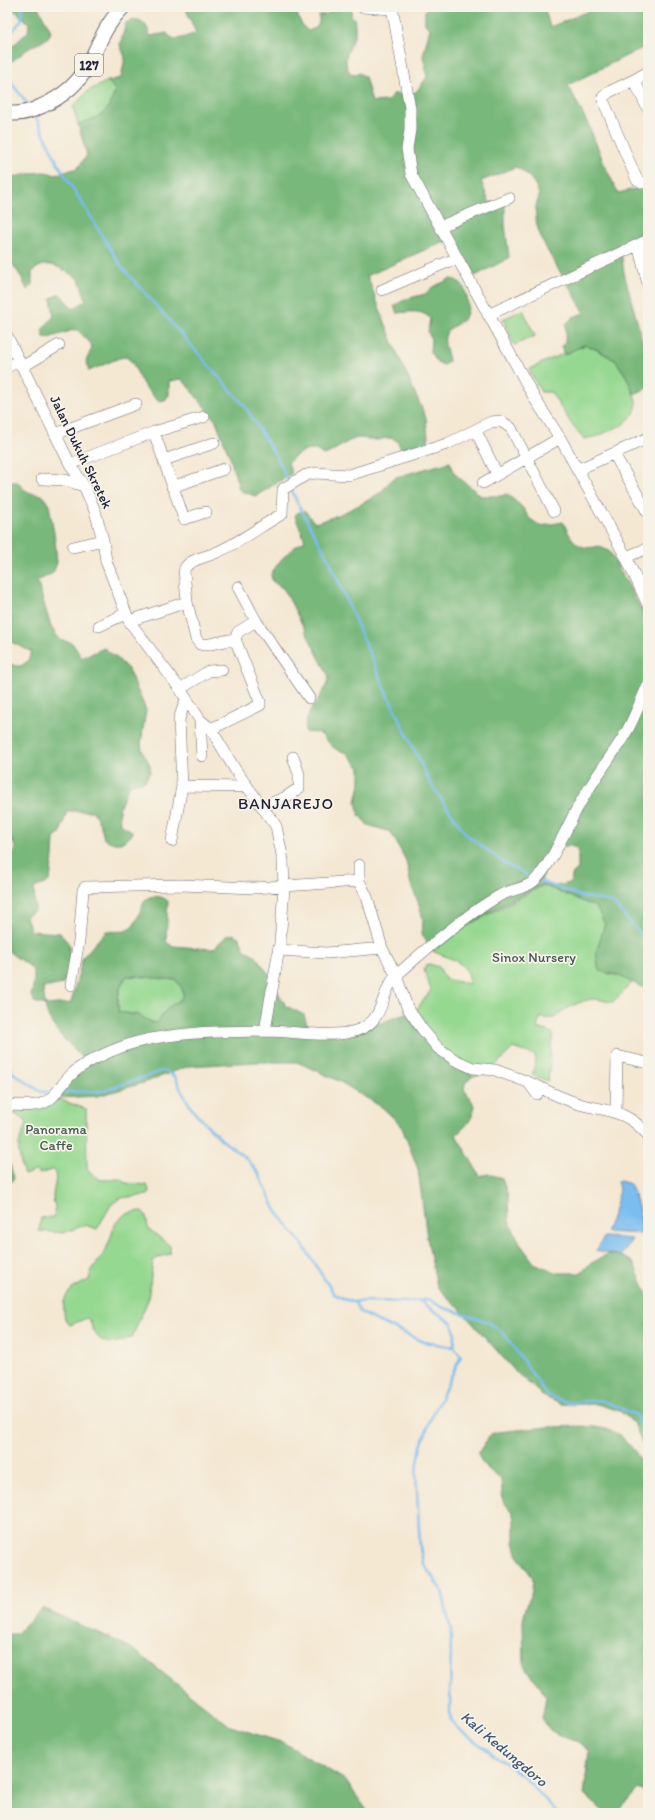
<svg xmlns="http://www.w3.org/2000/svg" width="655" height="1820" viewBox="0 0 655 1820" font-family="Itim,sans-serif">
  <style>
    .green { fill: #95d890; stroke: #5c7d66 }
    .forest { fill: #78b87a; stroke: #4d6d5a; fill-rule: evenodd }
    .water { fill: #7bbdf0; stroke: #4e7096 }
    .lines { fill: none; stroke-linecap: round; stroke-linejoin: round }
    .stream { stroke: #7bbdf0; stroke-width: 2.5 }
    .minor-casing { stroke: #6c6770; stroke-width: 12 }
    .major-casing { stroke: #6c6770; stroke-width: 16 }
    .minor { stroke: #fff; stroke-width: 11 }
    .major { stroke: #fff; stroke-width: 14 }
    .labels { text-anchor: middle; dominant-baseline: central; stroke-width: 3.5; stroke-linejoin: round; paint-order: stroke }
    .shield { fill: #f7f3e8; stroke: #62616f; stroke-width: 1 }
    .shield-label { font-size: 13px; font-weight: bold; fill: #22223b }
    .street-label { font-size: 14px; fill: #22223b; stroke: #f7f3e8 }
    .park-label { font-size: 14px; fill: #445954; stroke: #f7f3e8 }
    .water-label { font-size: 15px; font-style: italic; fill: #41587a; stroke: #f7f3e8 }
    .quarter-label { font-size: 16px; letter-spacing: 1px; fill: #22223b; stroke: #f7f3e8 }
  </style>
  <rect width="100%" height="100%" fill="#f7f3e8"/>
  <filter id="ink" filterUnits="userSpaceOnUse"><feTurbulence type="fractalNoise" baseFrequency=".025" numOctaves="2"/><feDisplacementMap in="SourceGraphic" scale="8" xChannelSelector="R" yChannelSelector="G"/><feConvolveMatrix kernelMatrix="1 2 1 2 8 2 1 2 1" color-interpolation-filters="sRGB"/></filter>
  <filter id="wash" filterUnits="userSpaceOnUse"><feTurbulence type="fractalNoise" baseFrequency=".012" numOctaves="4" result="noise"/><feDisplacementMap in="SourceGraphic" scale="16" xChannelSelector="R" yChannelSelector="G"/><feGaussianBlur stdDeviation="0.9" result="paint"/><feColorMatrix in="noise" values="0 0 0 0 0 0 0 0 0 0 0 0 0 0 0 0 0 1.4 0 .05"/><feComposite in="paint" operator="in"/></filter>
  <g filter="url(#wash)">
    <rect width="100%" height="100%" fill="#f4e8d3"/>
    <path class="green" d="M108 81 115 90C109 114 100 117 78 124L73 107 88 91Z
      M523 310 535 336 514 345 503 319Z
      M588 345 615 360 629 380 637 404 634 414 624 424 598 436 584 439 572 425 551 392H541L529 370C533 366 583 345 588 345Z
      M543 885 596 907 605 924 596 953 609 974 617 975 633 982 613 1002C607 1002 600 999 594 999 584 999 561 1010 555 1018H540L537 1028 553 1033 548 1081 532 1075 536 1061 535 1055 513 1048 487 1074 473 1076 449 1062 405 1014 414 1013 431 990 424 970 426 965 429 964 439 967 445 979 469 984C471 962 448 958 432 951L465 927Z
      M127 976C144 976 159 979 176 980 192 1000 178 998 166 1010 162 1014 161 1019 157 1023L151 1022 139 1015 119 1012C116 1001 119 985 127 976Z
      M56 1098 86 1109 87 1170 101 1180 121 1179 126 1183 147 1185 149 1190 148 1195 120 1198 111 1205 97 1229 85 1225 63 1233 39 1231 41 1218 53 1217C57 1209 54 1205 53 1198 53 1187 58 1181 54 1169L39 1174 38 1170 24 1175C21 1163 17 1151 20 1140 21 1133 26 1129 27 1122L15 1114V1110Z
      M142 1211 146 1215 148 1228 170 1246V1254L159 1257 153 1261 148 1300 132 1337C117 1344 101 1348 93 1329 91 1325 91 1321 87 1318L70 1325C65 1321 64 1317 64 1311 61 1293 75 1286 89 1280 90 1268 99 1262 104 1253 117 1231 108 1214 142 1211Z"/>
    <path class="forest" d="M10 7H38L51 31C49 41 39 42 31 47 24 51 19 57 12 61L9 60 7 51 28 32 29 23Z
      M185 7H302L297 14 302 25 308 31 316 28 319 23V15L327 14 336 7H352L351 16 354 18C355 25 356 30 354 37 349 50 340 62 352 75L359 73 365 77 372 102 388 101 393 94H400L402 97 416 92 427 77 423 56 430 28 425 24V11L428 7H544L550 27 598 7H628L640 13 648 9V45L568 85 589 126 605 166 618 193 648 186V237L621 250 624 273 648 362V388L634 394 625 374 615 360 598 350 584 345 564 355 561 346 565 342 566 324 573 317 584 313C570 283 547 258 537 226 536 220 535 213 536 207 536 203 539 200 539 195 537 184 527 172 516 167L481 181 489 202 505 204V225L509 257 507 259 475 276 452 241 442 242 367 276 395 348 426 418 429 446 402 452 398 442C391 435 385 439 377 440 371 440 364 438 358 438 345 441 336 451 324 455 320 454 319 451 315 450 303 449 295 455 288 463L292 473 256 496 241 491 239 489 230 457 216 421 182 379 169 381V395L165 400 158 401 144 386 132 362 126 357 119 358 89 371 86 361 92 348 91 344 77 329 48 338 44 337 42 330 54 316 51 298 60 294 73 309 86 300 79 279C63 270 48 256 32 272V285L27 290 22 278 7 256V177C20 178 44 167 54 175L78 168 87 155 78 124C100 117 109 114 115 90L108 81 121 78 125 57 120 45 126 23C139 15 147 23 150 36L167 33C174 44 186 36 196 33Z
      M450 279C458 280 463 283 465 291 469 302 470 316 460 322 455 326 448 328 446 334 442 342 448 352 449 361L444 365 438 363 430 352 431 339 428 332 430 318C421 309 409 312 397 313L394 306 406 299 425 294 431 288Z
      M450 462 455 474 481 496H501L507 494 522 507 530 519 541 526 563 522C572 540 577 552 599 546L610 552 648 621V990L617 975 599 971 596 953 605 924 596 907 543 885C503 902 466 926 432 951L422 934 423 919 418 902 411 885 406 861 391 832 368 825 359 815 356 802 360 784V768L346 752 339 751 333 747 319 733 305 732C305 713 314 706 323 692 326 688 327 682 329 677L284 589 272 581 271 574C280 560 290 548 305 541L295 516 297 513 305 511 315 523C336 517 360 506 378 494 385 490 388 481 396 477ZM566 846 575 847 578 849V869L573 873 570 883 557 886 541 884 542 877 559 848Z
      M14 482H18C24 492 31 494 42 495L49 505 55 539 57 563 53 573 37 581 51 627 60 640 72 643 82 658 104 648 118 659 128 669 146 710 141 743 142 750 150 765V772L145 781 132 784 127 789 119 809 120 824 132 831 131 836 121 843H114L104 839 101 826 93 811H67L60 834 54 838 53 857 50 880 47 883 34 888 35 910 26 916 31 931 60 933 69 944 70 967 63 984 43 988 45 1005 71 1003 83 957 106 931C138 934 133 925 145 900 151 894 162 896 168 901L166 942 172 946 213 949 227 935C241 932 240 942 245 950L255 955 272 979V982L286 1006 304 1015 308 1028 336 1029 372 1026 405 1014 449 1062 473 1076 465 1083 464 1089 475 1106C471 1122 468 1124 456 1135L480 1176 488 1174 502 1178 508 1196 509 1221 521 1245 534 1263 558 1273H580L590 1264 608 1254 621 1256 633 1262 648 1297V1457L634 1423 620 1411 597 1404H561L543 1396 514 1370 459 1308 437 1287 427 1238 418 1169 401 1125 383 1108 339 1081 297 1062H255L189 1066 140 1084 97 1096 56 1098 66 1084 82 1073 83 1058C68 1042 48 1027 45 1005L34 1002 31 996C40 961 28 969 7 950V858L13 853 15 847 13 842 7 837V662L15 666H21L27 662 32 652 11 642 7 637V483ZM127 976C144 976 159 979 176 980 192 1000 178 998 166 1010 162 1014 161 1019 157 1023L151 1022 139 1015 119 1012C116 1001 119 985 127 976Z
      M7 1162 10 1164 14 1179 7 1186Z
      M548 1427C569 1427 597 1423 616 1433 628 1440 637 1455 645 1465H648V1793L638 1789 617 1813H605L584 1794 589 1751 578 1742 563 1737 550 1730 542 1718 546 1697 537 1682 527 1671 524 1664 523 1622 525 1610 532 1591 533 1578 518 1557 514 1542V1518L512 1512 503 1501 501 1480C492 1471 481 1466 478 1453L491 1434 498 1432Z
      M42 1608 130 1647 230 1726 284 1743 345 1780 369 1813H7V1634H16Z"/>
    <path class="water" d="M621 1181 630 1184C637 1200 641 1216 643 1234L606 1232C611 1220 623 1193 617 1182Z
      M604 1237 632 1239 621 1256 596 1251Z"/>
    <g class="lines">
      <path class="stream" d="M7 38 21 21 22 7
        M7 73 13 85 29 106
        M35 115 58 164 121 266 244 405 279 461 288 482
        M291 489 298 504 330 562 387 694 432 786 466 834 504 863 533 878
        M540 881 581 896 612 902 648 942
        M7 1061 13 1073 41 1092H51
        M60 1092 104 1091 161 1071 168 1072 175 1077 182 1092 194 1112 222 1140 247 1159 259 1174 275 1209 302 1244 334 1294 351 1302 372 1301 408 1302 429 1299 441 1307 486 1321 502 1331 548 1396 569 1403 601 1400 636 1415 648 1442
        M420 1301 452 1323 455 1333 454 1347 461 1356 430 1421 421 1446 416 1473 420 1547 423 1563 442 1591 451 1630 450 1713 451 1720 457 1728 523 1776 558 1813
        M355 1303 360 1312 375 1320 424 1342 454 1347"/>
    </g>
  </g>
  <g filter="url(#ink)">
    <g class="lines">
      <defs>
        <path id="minor" d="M362 7 392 9
          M392 7 410 108V130L407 149 411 174 535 399 560 438 626 557 648 605
          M648 72 634 80 648 109
          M634 80 609 92 603 97V100L637 180 643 183 648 182
          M441 226 509 198
          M638 245 648 284
          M382 290 457 258
          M488 315 648 240
          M7 336 70 464 84 486 95 511 103 540 106 561 129 621 180 689 200 720 211 729 236 771 276 826 283 860 284 887 280 943 265 1031
          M7 367 19 361
          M22 367 59 345
          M476 431 497 474
          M154 432 184 519 206 512
          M55 434 136 404
          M614 454 648 513
          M164 460 214 443
          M70 464 154 432 204 417
          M577 470 648 438
          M42 479 65 480 84 486
          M483 483 560 438
          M172 487 224 469
          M73 547 103 540
          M626 557 648 548
          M238 587 256 621
          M187 602 196 639 200 644 205 645 235 639
          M129 621 187 602C187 596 183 571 185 568 190 559 206 557 215 553 239 543 259 527 282 514L283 489 306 475 315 473 349 475 447 444 491 422 501 421 511 428 554 511
          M99 626 125 614
          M180 689 209 671 222 670
          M200 720 202 756
          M211 729 260 705V702L235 639 238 632 256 621 309 698
          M182 786 247 787
          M262 807 286 797 299 788V774L293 757
          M172 841 182 786 179 719 186 699
          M359 865V881L367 897 382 948 396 975 407 1007 422 1029 438 1048 455 1060 473 1068 495 1070 528 1082 537 1094
          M278 950 327 953 382 948
          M71 985 79 941 83 890 85 887 181 885 254 888 359 881
          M528 1082C546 1090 564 1100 583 1105 612 1112 627 1111 648 1135
          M7 1105C17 1105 31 1107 41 1104 56 1099 61 1083 73 1073 87 1060 119 1047 137 1042 180 1031 223 1032 267 1031 293 1031 320 1037 347 1033 389 1026 376 994 399 973 427 948 467 914 499 896 509 890 525 889 534 881 551 866 567 826 579 805 593 780 612 756 627 731 635 716 641 700 648 685
          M616 1112 617 1056 648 1063"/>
        <path id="major" d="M7 113C19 115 32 111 42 106 62 97 79 83 89 64 100 42 105 25 123 7"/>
      </defs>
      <use href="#minor" class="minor-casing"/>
      <use href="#major" class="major-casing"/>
      <use href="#minor" class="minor"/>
      <use href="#major" class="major"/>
    </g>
  </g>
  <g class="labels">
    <rect class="shield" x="75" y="54" width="28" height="22" rx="3"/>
    <g class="shield-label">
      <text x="89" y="65">127</text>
    </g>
    <g class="street-label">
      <text transform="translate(81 452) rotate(64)">Jalan Dukuh Skretek</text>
    </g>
    <g class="park-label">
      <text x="534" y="957">Sinox Nursery</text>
      <text x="56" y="1129">Panorama<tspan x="56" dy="16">Caffe</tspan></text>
    </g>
    <g class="water-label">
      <text transform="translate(504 1749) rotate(40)">Kali Kedungdoro</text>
    </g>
    <g class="quarter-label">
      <text x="286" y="803">BANJAREJO</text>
    </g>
  </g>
  <rect width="655" height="1820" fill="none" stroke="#f7f3e8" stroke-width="24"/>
</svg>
